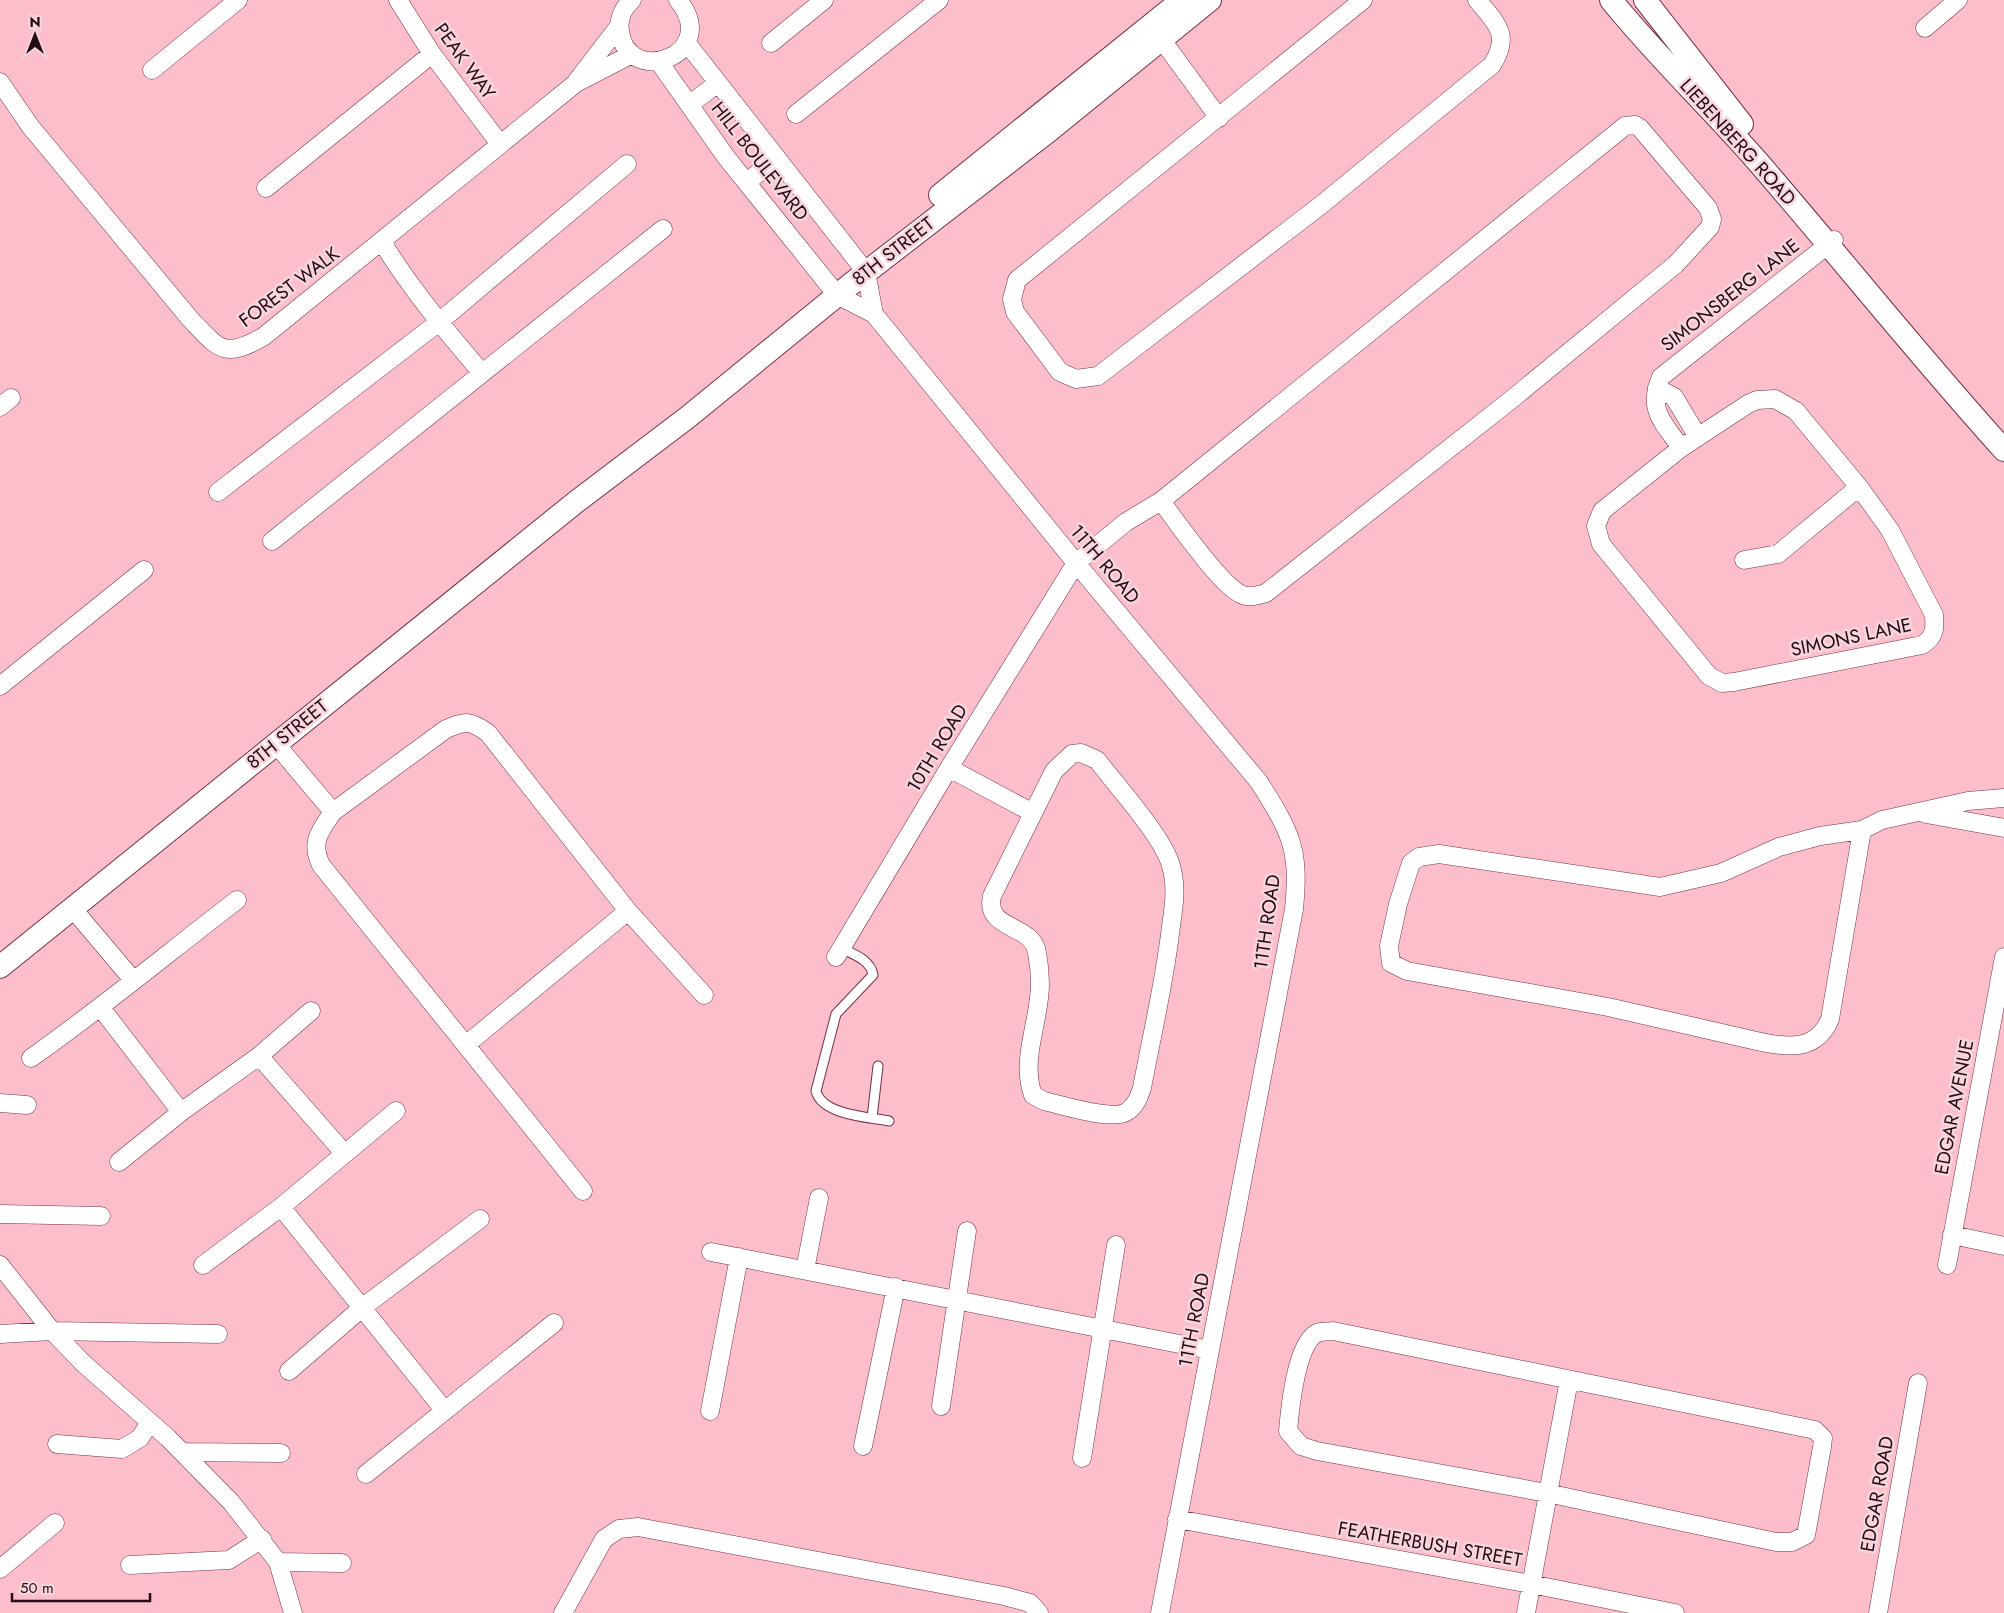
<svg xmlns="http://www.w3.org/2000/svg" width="2004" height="1613" viewBox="0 0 2004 1613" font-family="Jost,sans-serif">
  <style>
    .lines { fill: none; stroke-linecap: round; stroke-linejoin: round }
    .service-casing { stroke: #733245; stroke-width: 11 }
    .minor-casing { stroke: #733245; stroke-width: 19 }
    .tertiary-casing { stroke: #733245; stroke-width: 24 }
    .service { stroke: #fff; stroke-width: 9 }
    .minor { stroke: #fff; stroke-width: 18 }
    .tertiary { stroke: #fff; stroke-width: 22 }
    .labels { text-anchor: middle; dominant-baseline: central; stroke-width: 5; stroke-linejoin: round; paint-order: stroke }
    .street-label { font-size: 19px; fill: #270b14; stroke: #f6d5dc }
  </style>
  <rect width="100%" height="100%" fill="#fdbecc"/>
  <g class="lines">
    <defs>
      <path id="service" d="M841 948C853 954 871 960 873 975L836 1014 816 1091C822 1115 868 1117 889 1121
        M872 1118 878 1066"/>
      <path id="minor" d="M398 0 432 54 500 144
        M632 0C623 8 618 19 620 31 627 89 723 55 678 0
        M1363 0 1017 280 1012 299 1015 312 1060 372 1076 379 1098 376 1321 205 1492 65C1511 35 1497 24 1477 0
        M1925 28 1958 0
        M1154 29 1219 118
        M686 42 866 272 874 314
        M771 43 824 0
        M659 62 726 157 837 295 874 314 1076 563 1259 782C1291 833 1300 848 1294 909L1160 1613
        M152 70 238 0
        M0 82 30 126 191 320C219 349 224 359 263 337L576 83 632 54
        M576 82 619 26
        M689 105 718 83
        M796 114 939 0
        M747 182 777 158
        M266 188 432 54
        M382 242C411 289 446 331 482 373
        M1657 388 1674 397 1698 437
        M1775 399 1796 411 1859 487 1890 530 1934 615C1935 629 1935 637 1922 645L1734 682 1722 683 1709 676 1601 544 1596 526 1602 511 1681 448 1748 404 1757 400Z
        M0 407 11 398
        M1681 448C1663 422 1647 410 1661 377L1834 240
        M218 492 439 322 627 164
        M272 541 663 229
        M1744 560 1778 554 1859 487
        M0 686 144 570
        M275 743 333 812
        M1081 753 1097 760C1116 785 1164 838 1171 866 1177 886 1174 906 1171 926 1165 980 1152 1034 1142 1088 1139 1097 1136 1105 1128 1111 1114 1122 1062 1105 1044 1101L1033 1095C1020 1059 1040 1021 1040 984 1040 974 1039 963 1037 953 1033 923 984 931 992 896L1054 771 1072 754Z
        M949 768 1033 813
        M1926 814 2004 828
        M1862 830 1830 1019C1817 1050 1790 1048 1761 1042L1608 1007 1407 971 1391 963 1389 946 1398 904 1411 863 1419 857 1439 854 1660 887 1721 873 1779 847 1820 836 1862 830 1882 820 1968 801 2004 798
        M73 909 133 980
        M836 957 949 768 1076 563 1126 522 1161 501 1625 126 1635 125 1640 128 1708 208 1712 219 1710 227 1676 264 1512 399 1266 593C1259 595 1251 598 1243 595 1223 589 1176 521 1161 501
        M101 1008 181 1112
        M467 1044 628 911
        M259 1056 344 1153
        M31 1058C102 1008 168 953 237 900
        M0 1103 27 1105
        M119 1162 181 1112 259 1056 311 1011
        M583 1191 321 865C310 842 320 831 333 812L446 729C466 721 470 720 488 733L628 911 704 995
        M281 1207 445 1411
        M0 1214 101 1216
        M1952 1235 2004 1246
        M711 1252 1210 1350
        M0 1265 52 1331 83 1363 168 1438 231 1502 278 1562 293 1613
        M203 1265 281 1207 396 1111
        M1947 1265 2004 957
        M805 1270 819 1198
        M1333 1331 1815 1430 1823 1438 1822 1447 1806 1535 1792 1542H1776L1547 1493 1317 1451 1301 1446 1288 1431C1290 1408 1296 1344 1317 1333 1321 1331 1328 1332 1333 1331Z
        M0 1334 52 1331 218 1334
        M289 1371 363 1307 480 1219
        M941 1406 967 1231
        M710 1411 739 1257
        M57 1444 122 1449 140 1438 150 1422
        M863 1446 896 1287
        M182 1452 281 1453
        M1082 1458 1116 1245
        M366 1474 554 1323
        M1177 1519 1531 1584 1675 1613
        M278 1562 342 1563
        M130 1565 229 1560 262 1539
        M0 1569 55 1523
        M563 1613 604 1539 619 1529 638 1527 1004 1596 1030 1603 1039 1613
        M1526 1613 1569 1380
        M1878 1613 1918 1383"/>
      <path id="tertiary" d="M1611 0C1657 57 1710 107 1758 162 1841 258 1919 356 2004 450
        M1645 0 1742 124
        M940 195 1182 0
        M0 967 576 502 688 417 851 284 1050 130 1210 0"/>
    </defs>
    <use href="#service" class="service-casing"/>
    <use href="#minor" class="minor-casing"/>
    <use href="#tertiary" class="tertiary-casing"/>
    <use href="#service" class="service"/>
    <use href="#minor" class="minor"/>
    <use href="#tertiary" class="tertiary"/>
  </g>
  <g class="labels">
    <g class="street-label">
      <text transform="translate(465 61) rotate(54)">PEAK WAY</text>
      <text transform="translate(1738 142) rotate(48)">LIEBENBERG ROAD</text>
      <text transform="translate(760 161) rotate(52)">HILL BOULEVARD</text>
      <text transform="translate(893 251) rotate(-38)">8TH STREET</text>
      <text transform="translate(289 287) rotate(-37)">FOREST WALK</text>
      <text transform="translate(1730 295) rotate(-38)">SIMONSBERG LANE</text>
      <text transform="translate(1105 564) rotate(50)">11TH ROAD</text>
      <text transform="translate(1851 637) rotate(-12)">SIMONS LANE</text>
      <text transform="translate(287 734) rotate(-39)">8TH STREET</text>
      <text transform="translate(937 748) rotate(-59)">10TH ROAD</text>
      <text transform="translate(1267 922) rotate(-82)">11TH ROAD</text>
      <text transform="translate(1954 1107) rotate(-79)">EDGAR AVENUE</text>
      <text transform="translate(1194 1320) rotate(-79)">11TH ROAD</text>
      <text transform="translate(1877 1494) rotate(-80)">EDGAR ROAD</text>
      <text transform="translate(1430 1544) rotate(10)">FEATHERBUSH STREET</text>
    </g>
  </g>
  <g transform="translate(35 35)" stroke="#f6d5dc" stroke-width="4" paint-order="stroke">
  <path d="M0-4L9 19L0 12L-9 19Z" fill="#270b14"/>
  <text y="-8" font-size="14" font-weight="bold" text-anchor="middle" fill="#270b14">N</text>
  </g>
  <path d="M12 1593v8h138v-8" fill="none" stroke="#270b14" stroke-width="2.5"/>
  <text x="20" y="1593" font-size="15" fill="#270b14" stroke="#f6d5dc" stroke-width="4" paint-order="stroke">50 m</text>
</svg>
